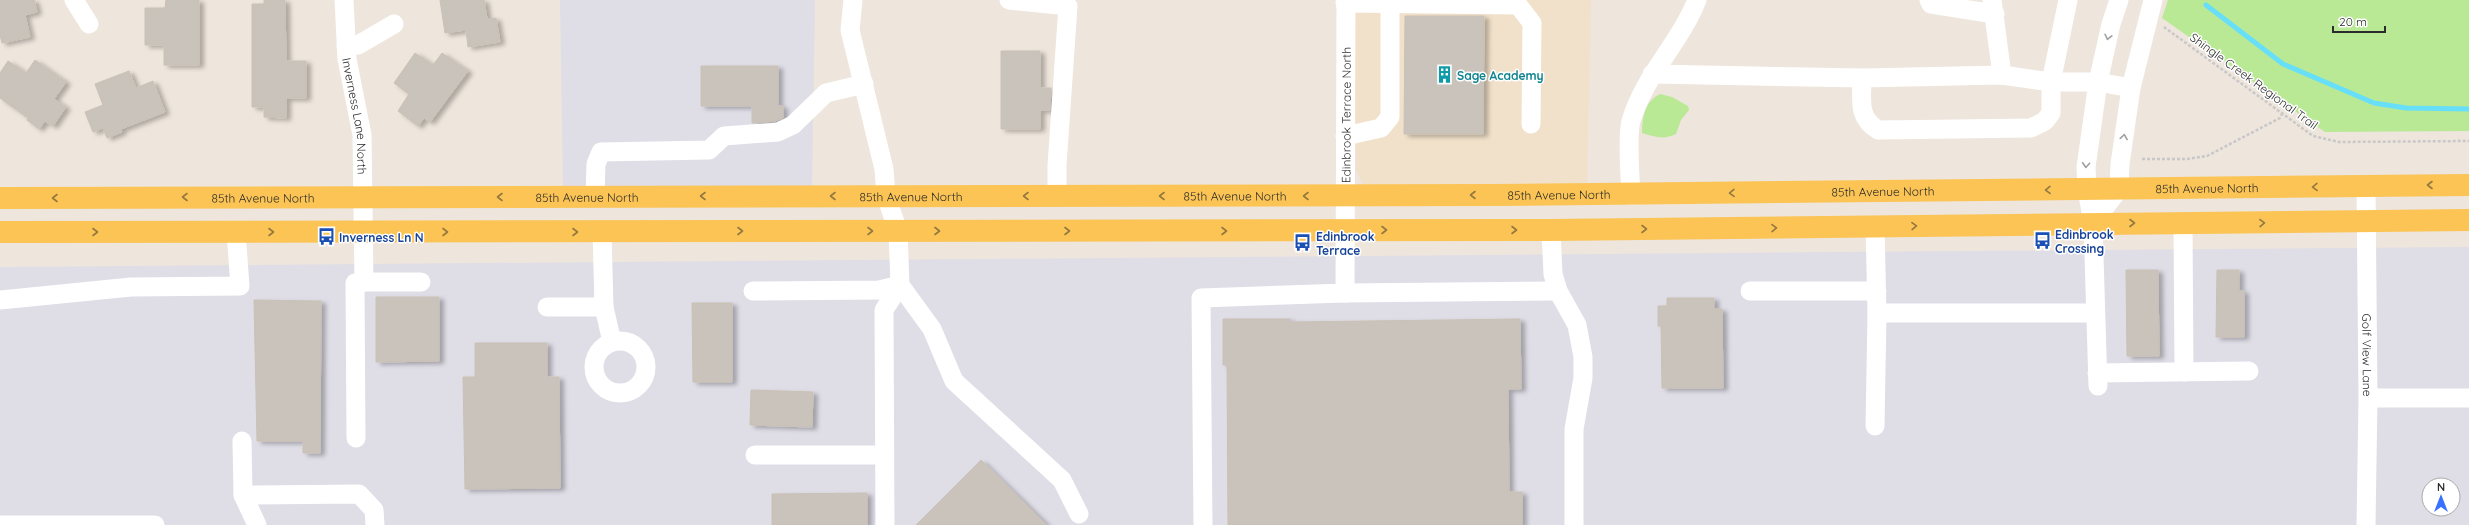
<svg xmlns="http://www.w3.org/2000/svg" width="2469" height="525" viewBox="0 0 2469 525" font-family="Quicksand,sans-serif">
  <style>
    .industrial { fill: #dfdde6; fill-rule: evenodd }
    .education { fill: #f1e1ca }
    .green { fill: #b9e995 }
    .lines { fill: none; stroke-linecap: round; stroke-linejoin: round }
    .stream { stroke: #67dff8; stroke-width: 5 }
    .building { fill: #c9c3bb; stroke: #cac1b6; filter: url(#shadow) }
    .path { stroke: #c8c8c8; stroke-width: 2.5; stroke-dasharray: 3 2; stroke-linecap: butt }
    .minor { stroke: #fff; stroke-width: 19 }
    .major { stroke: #fbc454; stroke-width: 22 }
    .oneway { stroke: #a0a0a0 }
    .oneway2 { stroke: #937840 }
    .labels { text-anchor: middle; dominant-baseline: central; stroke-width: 3; stroke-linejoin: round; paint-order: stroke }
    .culture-label { font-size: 12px; font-weight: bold; fill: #0d838f; stroke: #fff; text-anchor: start }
    .street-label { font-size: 12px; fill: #2b2b2b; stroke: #fff }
    .transit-label { font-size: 12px; font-weight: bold; fill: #164399; stroke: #fff; text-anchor: start }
  </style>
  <defs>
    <filter id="shadow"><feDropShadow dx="4.5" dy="2.5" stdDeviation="2" flood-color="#0004"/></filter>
  </defs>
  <rect width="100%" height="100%" fill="#eee5dc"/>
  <path class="industrial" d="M560 0H815L812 186H563Z
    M2469 247V525H0V267ZM2429 485H2453V509H2429Z"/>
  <path class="education" d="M1354 0H1591L1587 183 1378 190 1364 186 1356 170Z"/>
  <path class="green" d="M2168 0H2469V131L2325 132 2162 18Z
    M1660 94 1672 97 1688 106 1689 110 1681 120 1676 134C1664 140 1655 137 1642 133 1642 118 1645 101 1660 94Z"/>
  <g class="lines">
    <path class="stream" d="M2206 5 2283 64 2374 103 2406 108 2469 109"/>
  </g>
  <path class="building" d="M0 0H34L37 12 25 15 30 37 2 43 0 35Z
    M166 0H199V65H164V45H145V8H165Z
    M264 0H285L286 61H306V98H286V118L264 117V107H252V4H264Z
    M440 0H484L487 19 496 18 500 42 468 47 466 30 445 33Z
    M1405 16H1484L1483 134H1404Z
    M1001 51H1040V88H1051L1050 110H1040V129H1001Z
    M415 53 433 65 442 53 468 71 430 122 424 118 418 126 398 111 409 94 394 83Z
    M35 60 66 82 54 99 66 107 53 126 45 121 39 129 27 120 28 118 0 98V73L8 61 26 73Z
    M701 66H778V106H783V118L775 121 752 123V106H701Z
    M129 71 136 88 153 81 165 112 121 129 122 132 107 138 103 128 93 132 85 112 103 105 95 84Z
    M2126 270H2158L2159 356H2127Z
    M2217 270H2239V291H2244V337H2216Z
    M376 297H439V361L376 362Z
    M1667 298H1714V309H1722L1723 388H1662L1661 326H1658V306H1667Z
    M254 300 321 301 320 453H303V441H257Z
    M692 303H732V382H693Z
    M1223 319H1290V322L1520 319 1521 389H1508L1509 492H1522V525H1228L1227 365H1223Z
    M475 343H547V377H559L560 488 465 489 463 377H475Z
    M751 390 813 392 812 427 750 425Z
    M981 460 1047 525H916Z
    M867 493V525H772V494Z"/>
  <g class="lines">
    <path class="path" d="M2164 27 2313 136 2339 142 2469 141
      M2142 159H2187L2207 156 2280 118 2282 114"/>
    <g class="minor">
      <path d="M74 0 89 24"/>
      <path id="s1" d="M344 0 347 59 362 135 364 282 355 283 356 438"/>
      <path d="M853 0 850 30 884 169 886 196 898 231 900 285 932 329 954 381 1062 480 1079 514"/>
      <path d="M1009 0 1068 6 1057 165V196"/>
      <path d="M1929 0 1931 4 1995 14"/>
      <path d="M1992 0 2002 75"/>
      <path d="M1345 3 1518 5 1532 23 1531 124"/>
      <path d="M346 46 358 45 394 24"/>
      <path d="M1652 74 1862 78 2002 75 2051 82H2098L2131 88"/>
      <path d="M1862 78C1862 100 1857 117 1878 130L2031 128 2045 121 2051 113V82L2068 0"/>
      <path d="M1345 136 1381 128 1390 117V3"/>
      <path id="s2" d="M2366 186 2368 398 2366 525"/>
      <path d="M1631 195C1630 178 1627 135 1631 121 1644 76 1680 43 1697 0"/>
      <path d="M595 196 596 164 601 152 709 150 724 136 778 132 793 125 826 93 864 84"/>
      <path d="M2093 223 2119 189 2120 164 2131 88 2153 0"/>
      <path d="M2183 223 2184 372"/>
      <path d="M1875 226 1877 313H2095"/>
      <path d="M1551 230 1553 274 1558 291 1577 325 1583 357V378L1574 429V525"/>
      <path d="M364 282H421"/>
      <path d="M753 291 879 290 900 285"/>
      <path d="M1750 291H1877"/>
      <path d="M1345 293 1558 291"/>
      <path d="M0 300 131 287 240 286 236 232"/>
      <path d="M547 307H604L602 232"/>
      <path d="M604 307 612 342"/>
      <circle cx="620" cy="367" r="26"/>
      <path d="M2097 373 2249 371"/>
      <path d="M2098 386 2093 223 2087 189 2086 167 2098 82 2111 24 2119 0"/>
      <path d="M2368 398H2469"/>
      <path d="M1875 426 1877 313"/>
      <path d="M242 441 243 495 359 494 374 510 375 525"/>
      <path d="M755 455H884"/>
      <path d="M243 495 257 525"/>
      <path d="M0 525H155"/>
      <path d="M885 525 884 310 900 285"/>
      <path id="s3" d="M1203 525 1201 298 1345 293 1346 0"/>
    </g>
    <g class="major">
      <path id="s4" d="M0 198 1492 195 2469 185"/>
      <path d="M0 232 1551 230 2469 220"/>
    </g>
  </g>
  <defs><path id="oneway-chevron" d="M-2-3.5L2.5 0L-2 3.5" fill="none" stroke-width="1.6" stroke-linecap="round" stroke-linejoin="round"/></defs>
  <g class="oneway">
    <use href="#oneway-chevron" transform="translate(2108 37) rotate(103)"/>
    <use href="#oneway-chevron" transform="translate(2124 137) rotate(-81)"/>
    <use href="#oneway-chevron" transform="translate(2086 165) rotate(94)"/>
  </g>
  <g class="oneway2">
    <use href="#oneway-chevron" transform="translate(2430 185) rotate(180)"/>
    <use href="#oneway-chevron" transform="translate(2315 187) rotate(179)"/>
    <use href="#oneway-chevron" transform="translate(2048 190) rotate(179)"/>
    <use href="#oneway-chevron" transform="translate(1732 193) rotate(179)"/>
    <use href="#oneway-chevron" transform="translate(1473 195) rotate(180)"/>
    <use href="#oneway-chevron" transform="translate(703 196) rotate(180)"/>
    <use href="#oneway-chevron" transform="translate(833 196) rotate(180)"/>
    <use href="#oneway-chevron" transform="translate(1026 196) rotate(-180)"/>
    <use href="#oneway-chevron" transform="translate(1162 196) rotate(180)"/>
    <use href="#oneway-chevron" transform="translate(1306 196) rotate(180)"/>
    <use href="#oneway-chevron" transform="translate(185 197) rotate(180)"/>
    <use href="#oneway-chevron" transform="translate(500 197) rotate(-180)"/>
    <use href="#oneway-chevron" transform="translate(55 198) rotate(180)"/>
    <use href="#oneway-chevron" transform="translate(2132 223)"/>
    <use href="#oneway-chevron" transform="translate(2262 223) rotate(-1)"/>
    <use href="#oneway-chevron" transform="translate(1914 226) rotate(-1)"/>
    <use href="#oneway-chevron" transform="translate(1774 228) rotate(-1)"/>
    <use href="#oneway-chevron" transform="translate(1644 229)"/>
    <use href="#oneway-chevron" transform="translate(1384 230)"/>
    <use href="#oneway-chevron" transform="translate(1514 230)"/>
    <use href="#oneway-chevron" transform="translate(740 231)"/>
    <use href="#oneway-chevron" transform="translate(870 231)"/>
    <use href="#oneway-chevron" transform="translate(937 231)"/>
    <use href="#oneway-chevron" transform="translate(1067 231)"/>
    <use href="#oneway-chevron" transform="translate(1224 231)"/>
    <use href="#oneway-chevron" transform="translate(95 232)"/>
    <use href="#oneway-chevron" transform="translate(271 232)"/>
    <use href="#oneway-chevron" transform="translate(445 232)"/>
    <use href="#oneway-chevron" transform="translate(575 232)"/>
  </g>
  <defs>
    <symbol id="building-bare" viewBox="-9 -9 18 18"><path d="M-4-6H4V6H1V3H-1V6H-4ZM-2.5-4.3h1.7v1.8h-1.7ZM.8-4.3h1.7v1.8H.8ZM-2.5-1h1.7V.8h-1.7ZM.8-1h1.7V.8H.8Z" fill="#0f9aa8" stroke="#fff" stroke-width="2.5" paint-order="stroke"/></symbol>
    <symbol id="bus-bare" viewBox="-9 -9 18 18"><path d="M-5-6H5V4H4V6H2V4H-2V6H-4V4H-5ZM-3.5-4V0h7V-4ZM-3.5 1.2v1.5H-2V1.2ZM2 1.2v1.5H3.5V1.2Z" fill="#1a4fb4" stroke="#fff" stroke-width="2.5" paint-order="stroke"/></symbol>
  </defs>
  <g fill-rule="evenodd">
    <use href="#building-bare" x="1432" y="62" width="25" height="25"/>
    <use href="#bus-bare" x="314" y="224" width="25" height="25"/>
    <use href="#bus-bare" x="2030" y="228" width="25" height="25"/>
    <use href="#bus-bare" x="1290" y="230" width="25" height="25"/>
  </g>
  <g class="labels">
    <g class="culture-label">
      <text x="1457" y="75">Sage Academy</text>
    </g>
    <g class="street-label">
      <text transform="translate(2254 81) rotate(36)">Shingle Creek Regional Trail</text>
      <text stroke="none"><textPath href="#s3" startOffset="549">Edinbrook Terrace North</textPath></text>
      <text stroke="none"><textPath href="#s1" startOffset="117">Inverness Lane North</textPath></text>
      <text stroke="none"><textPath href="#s4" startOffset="2207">85th Avenue North</textPath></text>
      <text stroke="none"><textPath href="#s4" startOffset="1883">85th Avenue North</textPath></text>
      <text stroke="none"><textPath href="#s4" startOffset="1559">85th Avenue North</textPath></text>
      <text stroke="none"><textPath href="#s4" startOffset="587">85th Avenue North</textPath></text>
      <text stroke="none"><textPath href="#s4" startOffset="911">85th Avenue North</textPath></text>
      <text stroke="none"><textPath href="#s4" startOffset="1235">85th Avenue North</textPath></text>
      <text stroke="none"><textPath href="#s4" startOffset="263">85th Avenue North</textPath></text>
      <text stroke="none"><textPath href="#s2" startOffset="169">Golf View Lane</textPath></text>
    </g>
    <g class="transit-label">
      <text x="2055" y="234">Edinbrook<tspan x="2055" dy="14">Crossing</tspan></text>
      <text x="1316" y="236">Edinbrook<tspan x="1316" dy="14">Terrace</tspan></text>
      <text x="339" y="237">Inverness Ln N</text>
    </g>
  </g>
  <g transform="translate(2441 497)"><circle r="19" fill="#ffffff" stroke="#aaaaaa"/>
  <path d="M0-3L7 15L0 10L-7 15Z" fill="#3870ff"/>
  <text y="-6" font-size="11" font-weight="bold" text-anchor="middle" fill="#2b2b2b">N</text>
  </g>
  <path d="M2333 26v6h52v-6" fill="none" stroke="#2b2b2b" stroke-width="2"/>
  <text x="2339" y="26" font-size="12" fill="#2b2b2b" stroke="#ffffff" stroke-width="3" paint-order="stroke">20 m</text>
</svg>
